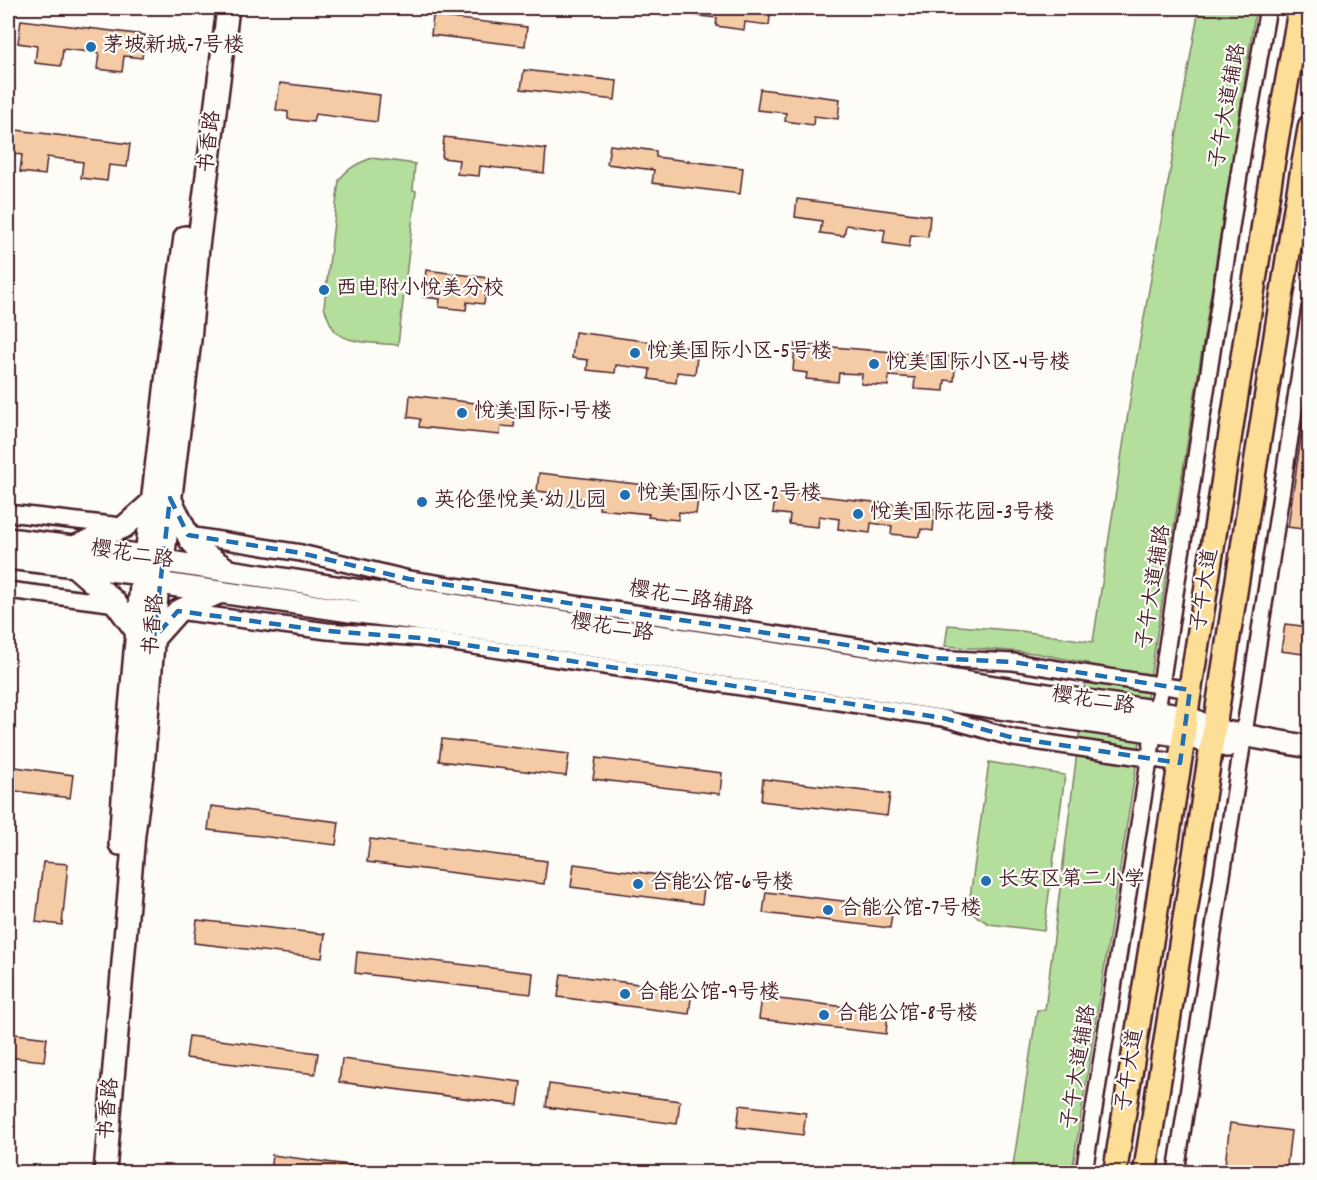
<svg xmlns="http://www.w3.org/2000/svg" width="1317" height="1180" viewBox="0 0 1317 1180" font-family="Dekko,'LXGW WenKai TC',sans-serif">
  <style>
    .green { fill: #b3de9c; stroke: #7e7e64; stroke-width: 1.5 }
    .building { fill: #f4cba4; stroke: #4a1f2b; stroke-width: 1.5 }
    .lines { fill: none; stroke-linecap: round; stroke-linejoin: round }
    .street-casing { stroke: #4a1f2b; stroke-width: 20 }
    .secondary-casing { stroke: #4a1f2b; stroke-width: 26 }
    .primary-casing { stroke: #4a1f2b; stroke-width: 27 }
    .street { stroke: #fdfcf7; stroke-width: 15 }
    .secondary { stroke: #fdfcf7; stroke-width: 21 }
    .primary { stroke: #fdde96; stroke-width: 22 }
    .marked { fill: none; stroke: #1f6fb2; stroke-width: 4.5; stroke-dasharray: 12 8; stroke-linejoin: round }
    .poi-dot { fill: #1f6fb2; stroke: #fdfcf7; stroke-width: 2 }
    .labels { text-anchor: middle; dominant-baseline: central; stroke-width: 4.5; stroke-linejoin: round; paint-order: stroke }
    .poi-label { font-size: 21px; fill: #4a1f2b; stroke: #fdfcf7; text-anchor: start }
    .street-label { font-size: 21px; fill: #4a1f2b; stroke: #fdfcf7 }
  </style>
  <rect width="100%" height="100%" fill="#fdfcf7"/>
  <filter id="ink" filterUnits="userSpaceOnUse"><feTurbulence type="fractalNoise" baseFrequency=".0167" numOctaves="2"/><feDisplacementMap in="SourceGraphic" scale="12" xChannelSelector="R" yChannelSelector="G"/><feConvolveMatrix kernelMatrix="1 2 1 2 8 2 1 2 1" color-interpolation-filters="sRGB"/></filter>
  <g filter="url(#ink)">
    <path class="green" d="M1199 8H1256L1072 1172H1012L1037 1010H1045L1088 663 1034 653 945 646 948 625 1021 631 1093 642 1134 374Z
      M372 158 415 164 413 190 416 191 398 345C381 343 350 344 337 333 330 326 327 316 324 307L339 180C348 168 358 163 372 158Z
      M989 762 1065 775 1044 931 989 924 968 911Z"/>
    <path class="building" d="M683 8H771L769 25 745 22 744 30 716 26 717 18 682 14Z
      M433 16 527 27 525 46 431 35Z
      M21 20 145 35 142 58 124 56 122 72 97 69 99 53 63 49 61 66 35 63 37 46 18 43Z
      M524 70 617 81 615 100 521 89Z
      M280 83 380 95 377 122 315 114 313 122 288 119V112L276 110Z
      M760 89 840 99 838 119 814 116 813 125 785 121 786 113 757 110Z
      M8 129 130 144 127 167 109 165 107 181 81 178 83 162 47 157 45 175 20 172 22 155 8 153Z
      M444 137 546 149 544 173 480 166 479 176 457 174 459 160 442 158Z
      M610 145 656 151V157L743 168 740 194 652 183 654 170 607 164Z
      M797 199 930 216 928 237 911 235 909 247 883 243 885 230 846 225 844 236 820 233 822 221 795 217Z
      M426 270 488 278 484 304 467 302 466 310 439 307 440 299 423 297Z
      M575 332 698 348 695 374 677 372 676 383 649 379 650 369 616 365 615 373 587 370 588 360 572 358Z
      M795 344 956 357 954 381 945 380 944 391 914 389 915 378 889 376 888 386 861 384 862 374 839 373 838 382 806 379 807 373 793 371Z
      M410 395 516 408 514 427 501 426 500 435 419 427 420 419 408 417Z
      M1303 423H1310V530L1288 527Z
      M539 473 699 491 696 514 679 512 678 520 648 517 649 514 599 509 600 500 577 498 576 507 551 504 552 493 537 491Z
      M776 491 935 509 933 531 921 529 920 537 891 534 892 526 871 523 870 533 838 529 839 519 819 516 818 527 789 524 790 515 773 513Z
      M1285 624 1310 627V655L1281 651Z
      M442 739 569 754 566 776 439 761Z
      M596 758 722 773 720 794 593 779Z
      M8 766 73 775 70 798 8 790Z
      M763 779 890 794 887 816 761 801Z
      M211 806 339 822 336 845 208 830Z
      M370 839 547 861 544 884 367 862Z
      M43 862 68 864 62 925 36 922Z
      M574 864 705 881 702 904 571 887Z
      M766 892 893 907 890 928 763 913Z
      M197 920 325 934 322 958 194 943Z
      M357 952 533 973 531 994 355 973Z
      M561 974 692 991 689 1014 558 997Z
      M762 997 888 1012 886 1034 759 1019Z
      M8 1033 47 1038 44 1061 8 1057Z
      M189 1036 318 1053 315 1074 186 1058Z
      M342 1059 521 1082 518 1105 339 1082Z
      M549 1084 680 1101 677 1124 546 1107Z
      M740 1105 806 1113 803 1135 737 1127Z
      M1230 1123 1291 1131 1286 1173H1224Z
      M272 1155 356 1166 355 1173H270Z"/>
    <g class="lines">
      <defs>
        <path id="street" d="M8 513 121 526
          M188 535 301 553 409 579 933 658 1013 662 1190 690
          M8 590 117 604
          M178 611 327 631 421 638 943 718 1014 738 1180 763
          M1084 1172 1161 685 1243 149 1268 8
          M1176 1172 1310 308"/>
        <path id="secondary" d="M170 498 190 540 200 551 224 567
          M8 539 146 556 163 561 1186 716 1214 730 1310 747
          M76 546 124 527 152 502
          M8 558 142 574 158 583 350 611 409 618 1184 736 1227 746
          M74 566 114 601 137 632
          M154 638 178 611 221 592
          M120 844 126 753 142 574 146 556 170 347 185 237
          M105 1172 134 834 143 767 158 583 163 561 190 340 198 247 228 8"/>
        <path id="primary" d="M1115 1172 1184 736 1186 716 1277 138 1300 8
          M1145 1172 1295 211 1310 126"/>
      </defs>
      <use href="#street" class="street-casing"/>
      <use href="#secondary" class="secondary-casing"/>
      <use href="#primary" class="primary-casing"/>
      <use href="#street" class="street"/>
      <use href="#secondary" class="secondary"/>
      <use href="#primary" class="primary"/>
    </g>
  </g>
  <path class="marked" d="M170 498 188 535 301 553 409 579 933 658 1013 662 1190 690 1180 763 1014 738 943 718 421 638 327 631 178 611 154 638Z"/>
  <g class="poi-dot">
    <circle cx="91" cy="47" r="6"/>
    <circle cx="324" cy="290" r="6"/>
    <circle cx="635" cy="353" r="6"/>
    <circle cx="874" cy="364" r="6"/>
    <circle cx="462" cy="413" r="6"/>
    <circle cx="625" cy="495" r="6"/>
    <circle cx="422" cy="502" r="6"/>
    <circle cx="858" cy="514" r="6"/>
    <circle cx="986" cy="881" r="6"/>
    <circle cx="638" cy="884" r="6"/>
    <circle cx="828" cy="910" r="6"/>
    <circle cx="625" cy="994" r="6"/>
    <circle cx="824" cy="1015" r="6"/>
  </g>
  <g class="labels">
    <g class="poi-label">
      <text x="103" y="47">茅坡新城-7号楼</text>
      <text x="336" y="290">西电附小悦美分校</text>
      <text x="647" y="353">悦美国际小区-5号楼</text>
      <text x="886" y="364">悦美国际小区-4号楼</text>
      <text x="474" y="413">悦美国际-1号楼</text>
      <text x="637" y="495">悦美国际小区-2号楼</text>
      <text x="434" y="502">英伦堡悦美·幼儿园</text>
      <text x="870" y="514">悦美国际花园-3号楼</text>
      <text x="998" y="881">长安区第二小学</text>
      <text x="650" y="884">合能公馆-6号楼</text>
      <text x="840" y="910">合能公馆-7号楼</text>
      <text x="637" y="994">合能公馆-9号楼</text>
      <text x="836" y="1015">合能公馆-8号楼</text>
    </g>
    <g class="street-label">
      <text transform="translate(1229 106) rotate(-80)">子午大道辅路</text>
      <text transform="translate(211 142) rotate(-83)">书香路</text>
      <text transform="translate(132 556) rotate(9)">樱花二路</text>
      <text transform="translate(1155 587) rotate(-81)">子午大道辅路</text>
      <text transform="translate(1206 590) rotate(-81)">子午大道</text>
      <text transform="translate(691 600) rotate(9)">樱花二路辅路</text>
      <text transform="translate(155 625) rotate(-85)">书香路</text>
      <text transform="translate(612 629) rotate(9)">樱花二路</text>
      <text transform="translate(1093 702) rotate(9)">樱花二路</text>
      <text transform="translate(1080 1067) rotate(-81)">子午大道辅路</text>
      <text transform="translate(1131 1070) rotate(-81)">子午大道</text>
      <text transform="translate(110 1109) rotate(-85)">书香路</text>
    </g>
  </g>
  <rect width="1317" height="1180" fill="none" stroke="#fdfcf7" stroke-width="30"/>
  <rect x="15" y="15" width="1287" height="1150" fill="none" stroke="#4a1f2b" stroke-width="2" filter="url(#ink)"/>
</svg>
